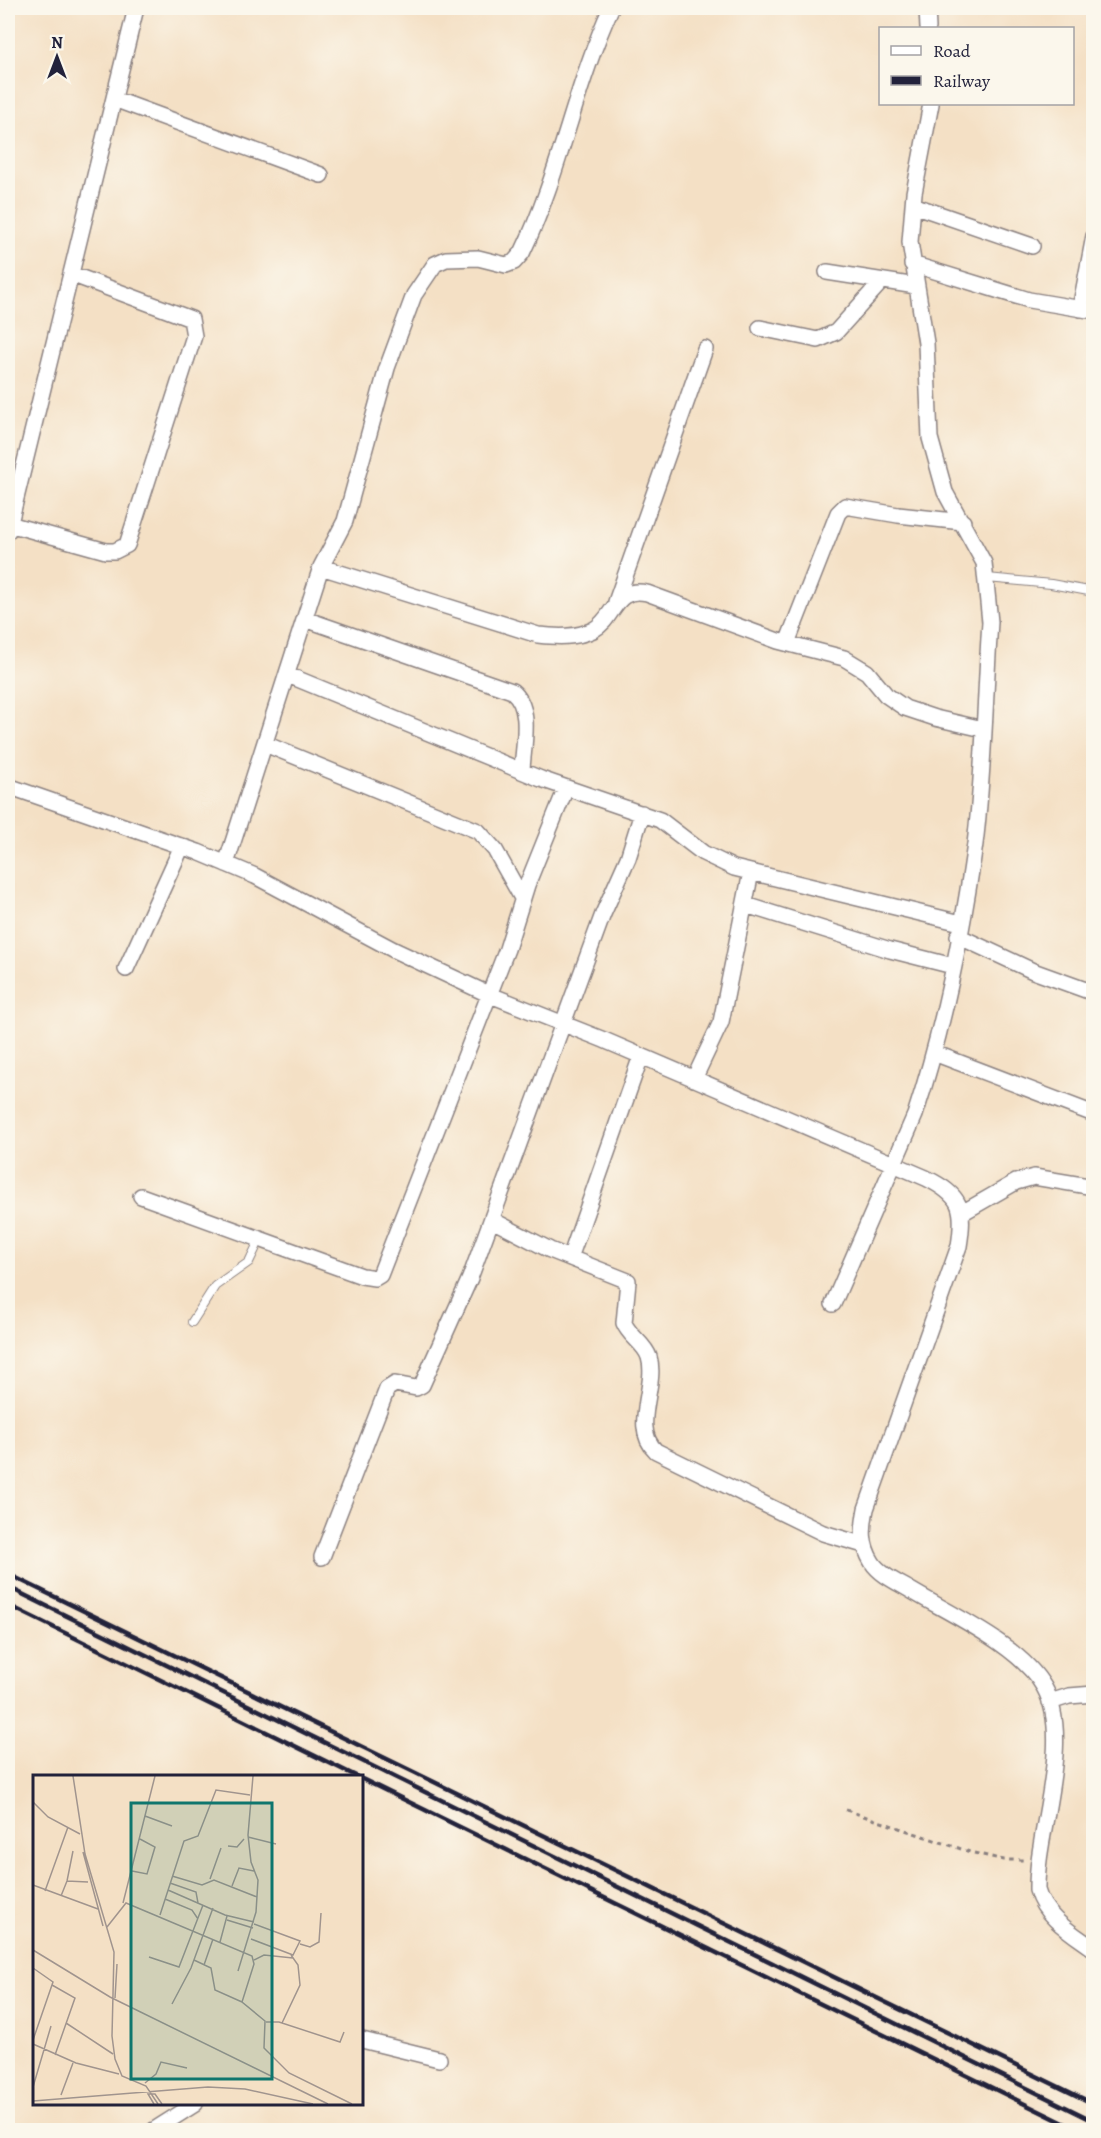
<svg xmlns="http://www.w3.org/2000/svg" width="1101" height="2138" viewBox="0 0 1101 2138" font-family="Alegreya,serif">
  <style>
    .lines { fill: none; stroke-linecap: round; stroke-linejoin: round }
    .service-casing { stroke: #8b8180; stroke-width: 10 }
    .minor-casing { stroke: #8b8180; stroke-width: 18 }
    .path { stroke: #8b8180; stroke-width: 3; stroke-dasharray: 4.5 4.5; stroke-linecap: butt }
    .service { stroke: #fff; stroke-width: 8 }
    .minor { stroke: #fff; stroke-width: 15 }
    .rail { stroke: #22223b; stroke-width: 4.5 }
    .inset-road { fill: none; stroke: #a0948e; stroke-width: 1.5 }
    .view { fill: #0f766e; fill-opacity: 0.15; stroke: #0f766e; stroke-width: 3 }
    .inset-edge { fill: none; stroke: #22223b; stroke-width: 3 }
  </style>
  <rect width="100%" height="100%" fill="#fbf7ec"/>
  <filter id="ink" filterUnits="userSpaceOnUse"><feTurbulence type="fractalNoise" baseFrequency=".0167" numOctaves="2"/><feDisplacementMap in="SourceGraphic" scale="12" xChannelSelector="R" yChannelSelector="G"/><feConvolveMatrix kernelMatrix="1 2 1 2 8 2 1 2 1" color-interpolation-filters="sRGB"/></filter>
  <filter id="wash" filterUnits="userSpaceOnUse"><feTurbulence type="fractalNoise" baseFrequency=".008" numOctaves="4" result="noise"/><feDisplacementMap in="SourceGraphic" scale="24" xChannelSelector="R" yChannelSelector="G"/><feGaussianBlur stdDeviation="1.35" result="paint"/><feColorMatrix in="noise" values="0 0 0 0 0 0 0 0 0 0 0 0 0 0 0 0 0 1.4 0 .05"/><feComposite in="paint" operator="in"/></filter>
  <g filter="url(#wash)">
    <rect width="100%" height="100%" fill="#f4e0c5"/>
  </g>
  <g filter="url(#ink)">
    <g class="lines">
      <defs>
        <path id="service" d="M987 578 1051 584 1094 592
          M192 1322 215 1286 249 1262 260 1239"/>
        <path id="minor" d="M927 8 928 28
          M114 99 321 175
          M913 205 1032 246
          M912 264 1029 300 1094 311
          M827 272 916 286
          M1080 309 1094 236
          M760 328 818 340 836 332 882 281
          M9 524 106 551H115L127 545 194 336 191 319 71 274
          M8 531 136 8
          M321 567 538 635C557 637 576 638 593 630 616 618 613 586 647 593L778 641 844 658 867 672 886 695 905 708 935 718 983 729
          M616 602 705 349
          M305 619 512 691C533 708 523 745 522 770
          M787 643 838 513 845 506 898 515 963 522
          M288 675 541 779 660 820 703 853 734 868 961 923
          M265 744 478 831 495 850 522 898
          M8 786 198 852 255 876 394 950 488 994 604 1040 926 1178C962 1196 965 1208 959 1246L866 1509C862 1529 861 1544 872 1562 880 1575 899 1583 912 1591 952 1615 1021 1646 1044 1687 1074 1740 1036 1831 1037 1890 1044 1917 1072 1933 1094 1949
          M226 864 321 567 345 521 387 368 414 295 435 264 446 259 478 258 506 265 514 262 522 253C560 174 575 86 611 8
          M746 905 890 950 953 966
          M958 936 1033 971 1094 993
          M126 969 182 846
          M934 1053 1094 1114
          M694 1079 721 1022 751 872
          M141 1196 362 1276 375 1278 380 1275 507 949 527 885 566 788
          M962 1213 1016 1182 1034 1177 1094 1187
          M492 1220 550 1250 628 1281 624 1323C629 1336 645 1344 649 1357 658 1386 630 1427 656 1451L823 1533 864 1545
          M570 1258 641 1056
          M833 1304 915 1115C944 1027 962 936 975 844 984 773 985 694 990 622L984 563 945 492 930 438 926 343 910 242 914 193 931 104
          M322 1557 387 1389 395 1384 416 1388 422 1385 470 1278 603 914 628 858 642 813
          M1050 1702 1069 1696 1094 1694
          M362 2040 439 2059
          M154 2130 195 2104"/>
      </defs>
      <use href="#service" class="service-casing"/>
      <use href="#minor" class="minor-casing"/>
      <path class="path" d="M846 1810 970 1852 1004 1860H1025"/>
      <use href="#service" class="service"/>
      <use href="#minor" class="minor"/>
      <path class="rail" d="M8 1574 1094 2104
        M8 1587 1094 2121
        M8 1605 356 1776
        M362 1779 1078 2130"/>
    </g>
  </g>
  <g transform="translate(33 1775)">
    <rect width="330" height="330" fill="#f4e0c5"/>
    <path class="inset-road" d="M40 1 52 79 81 177 79 261 82 284 89 301 113 311 125 329M0 27 15 42 47 59M112 41 139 51M215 62 243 69M195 71 204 72 211 64M50 77 70 151M99 96 114 99 122 72 107 64M139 101 169 110 181 105 224 122M177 104 188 73M34 106 40 76M137 108 163 117 165 128M0 110 65 134M199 111 206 93 221 96M135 115 192 140 221 147M12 116 35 52M28 121 34 106 55 107M132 124 159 135 165 144M90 128 122 1M127 140 151 66 165 61 183 15 217 20M194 145 220 153M74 152 93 128 219 181 221 189 209 227 232 246 231 273 256 298 319 329M218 164 260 180 267 166 221 149M187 167 194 141M267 169 277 172 286 167 288 138M0 175 77 222 295 329M116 182 146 192 170 130M161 185 178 193 182 215 209 227M221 185 231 180 260 183M171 190 180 164M0 193 20 207 0 265M205 196 223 137 225 105 218 87 215 60 220 1M19 210 42 223 22 280M82 223 84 189M139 229 158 193 180 133M233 247H246L307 267 311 257M33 248 80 279M249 248 267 210 265 190 258 180M0 269 43 288 86 299M112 308 123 299 128 287 154 293M0 312 18 251M28 320 40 288M0 326 175 312 212 314 280 329M121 329 115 319H122L129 329"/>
    <path class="view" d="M98 28H239V304H98Z"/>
    <rect width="330" height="330" class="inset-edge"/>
  </g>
  <rect width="1101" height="2138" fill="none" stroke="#fbf7ec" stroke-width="30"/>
  <rect x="879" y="27" width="195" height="78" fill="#fbf7ec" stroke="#a4a2a5" stroke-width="1.5"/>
  <rect x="891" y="46" width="30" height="9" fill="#ffffff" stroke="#a4a2a5" stroke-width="1.5"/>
  <text x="933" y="57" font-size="18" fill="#22223b">Road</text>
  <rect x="891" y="76" width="30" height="9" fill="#22223b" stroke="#a4a2a5" stroke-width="1.5"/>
  <text x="933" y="87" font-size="18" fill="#22223b">Railway</text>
  <g transform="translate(57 57)" stroke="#fbf7ec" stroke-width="4.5" paint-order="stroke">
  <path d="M0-4.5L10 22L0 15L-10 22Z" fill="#22223b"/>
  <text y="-9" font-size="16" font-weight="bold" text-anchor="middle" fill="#22223b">N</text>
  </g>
</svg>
